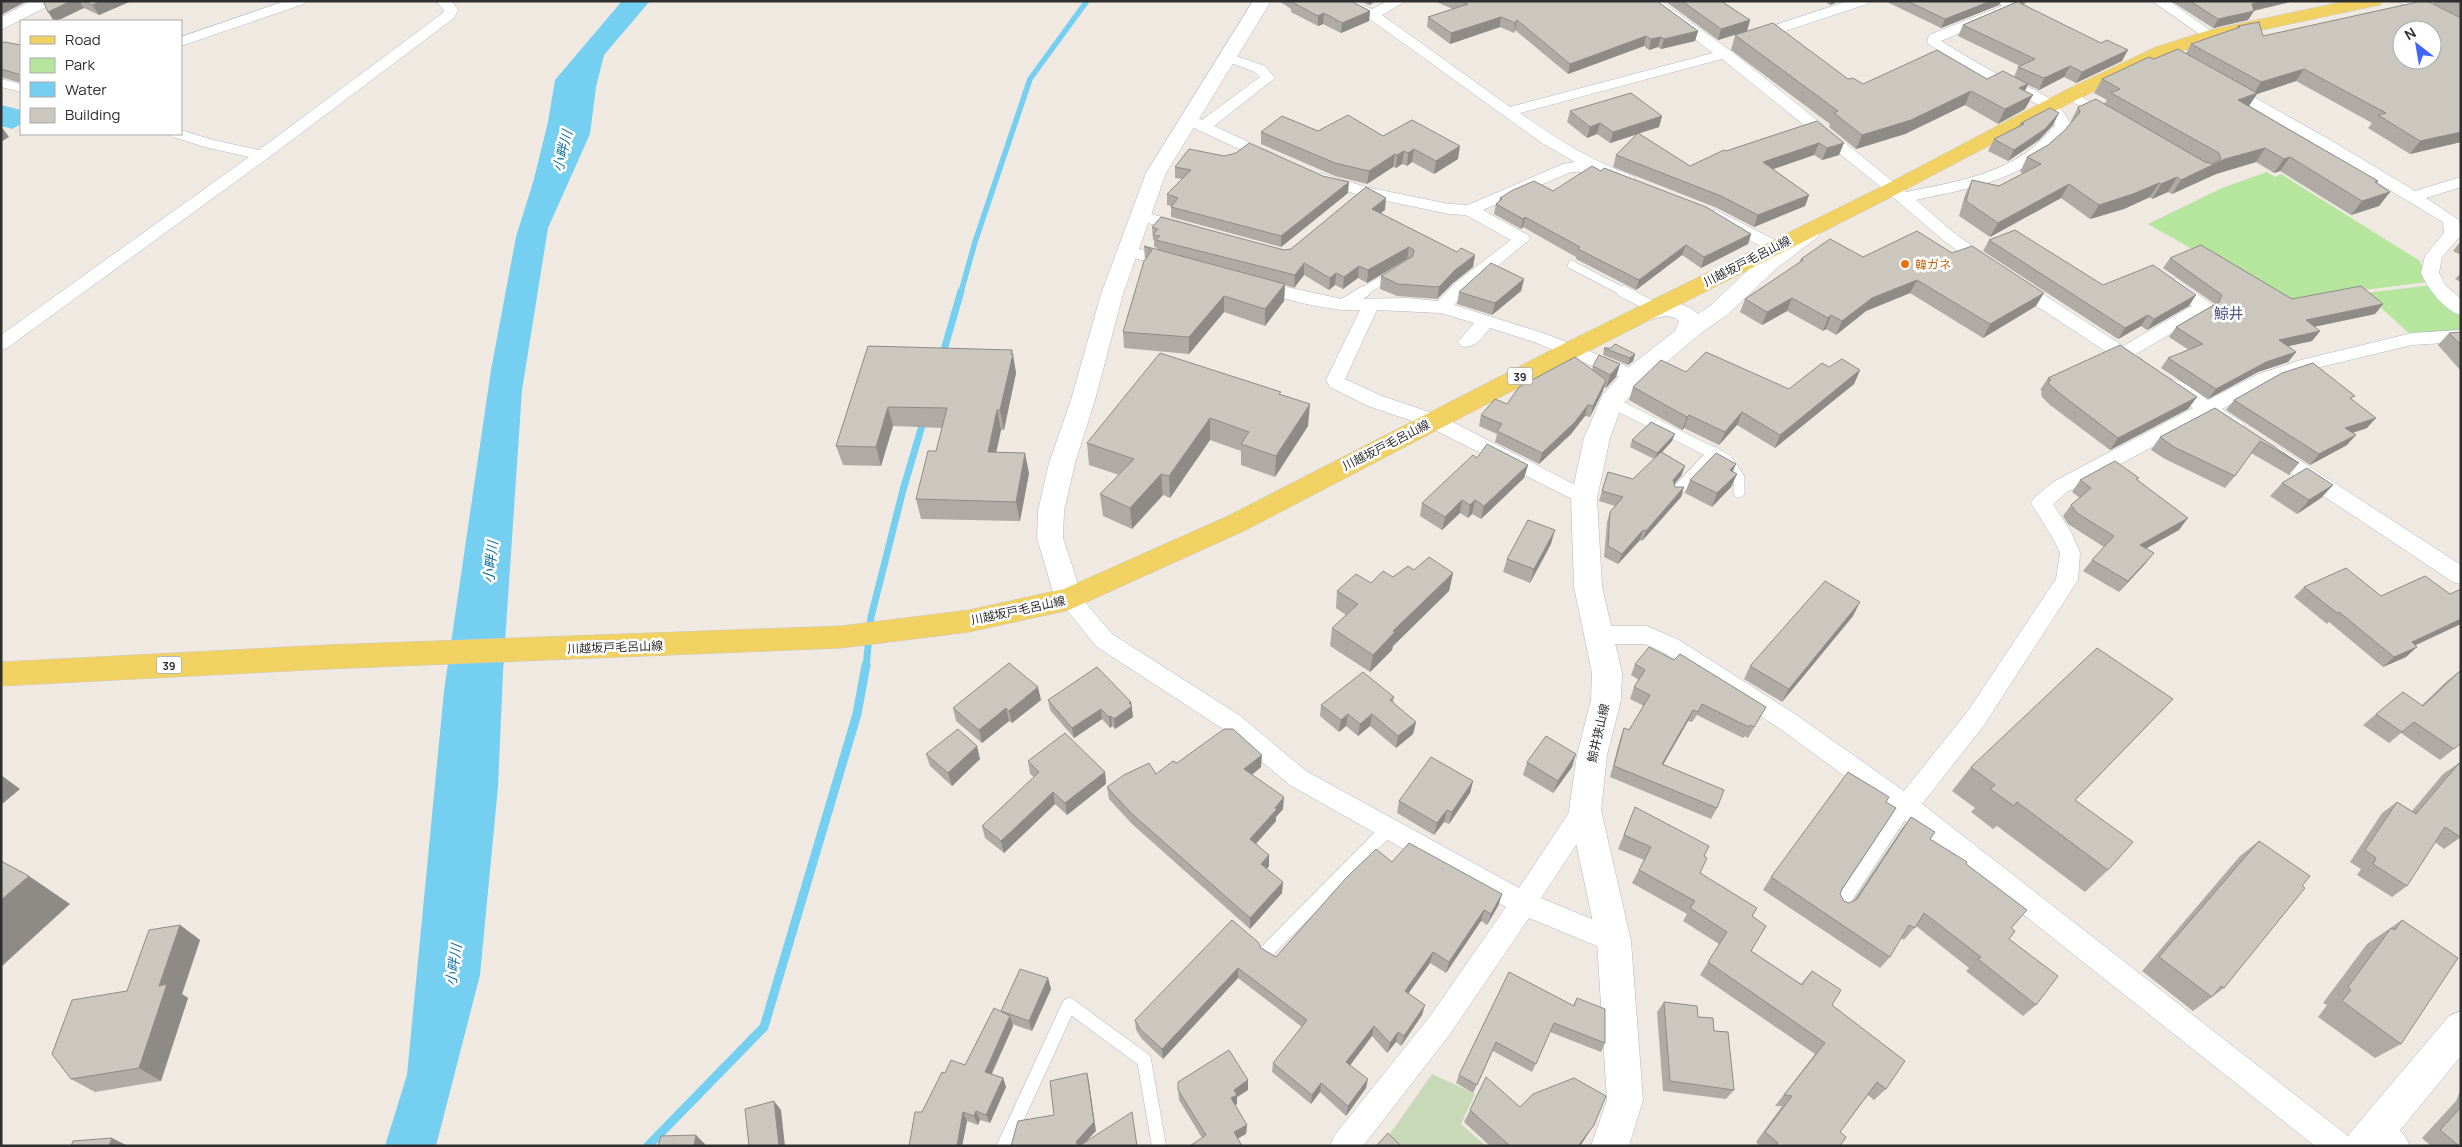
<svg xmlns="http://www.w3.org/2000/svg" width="2462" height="1147" viewBox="0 0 2462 1147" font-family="Manrope,'Noto Sans JP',sans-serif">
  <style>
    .green { fill: #b6e59e }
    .cemetery { fill: #c8d9b8 }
    .water { fill: #75cff0 }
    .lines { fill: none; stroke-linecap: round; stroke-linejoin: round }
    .stream-far2 { stroke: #75cff0; stroke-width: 5.5 }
    .stream-far1 { stroke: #75cff0; stroke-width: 7 }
    .stream { stroke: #75cff0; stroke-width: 9 }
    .lane-far2-casing { stroke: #b4b7c1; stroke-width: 9 }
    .lane-far1-casing { stroke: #b4b7c1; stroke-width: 12 }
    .lane-casing { stroke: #b4b7c1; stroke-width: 15 }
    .street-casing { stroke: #b4b7c1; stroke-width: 1 }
    .secondary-casing { stroke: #b4b7c1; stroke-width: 1 }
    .primary-casing { stroke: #c9c9c9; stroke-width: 1 }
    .lane-far2 { stroke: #fff; stroke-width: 8 }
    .lane-far1 { stroke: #fff; stroke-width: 11 }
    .lane { stroke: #fff; stroke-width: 14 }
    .street { fill: #fff; fill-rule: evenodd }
    .secondary { fill: #fff; fill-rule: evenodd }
    .primary { fill: #f2d163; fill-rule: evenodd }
    .wall { fill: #afaba4 }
    .shaded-wall { fill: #8e8b86 }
    .building { fill: #cbc7bf; stroke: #8e8b86; fill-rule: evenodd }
    .food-dot { fill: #e8710a; stroke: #fff; stroke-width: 2 }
    .labels { text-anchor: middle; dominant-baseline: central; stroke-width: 5; stroke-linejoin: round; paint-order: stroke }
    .shield { fill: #fff; stroke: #6d6d6d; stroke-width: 1 }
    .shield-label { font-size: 11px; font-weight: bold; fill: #2e2e2e }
    .street-label { font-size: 12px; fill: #2e2e2e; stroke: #fff }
    .food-label { font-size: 12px; fill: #c56008; stroke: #fff; text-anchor: start }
    .water-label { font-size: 14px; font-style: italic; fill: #0d6fa3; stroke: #fff }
    .quarter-label { font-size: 15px; fill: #4d5680; stroke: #fff }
  </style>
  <rect width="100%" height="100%" fill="#efe9e1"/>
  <path class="green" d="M2267 172 2275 177 2281 174 2420 261 2428 282 2364 290 2289 304 2148 224 2222 188Z
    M2432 285 2461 312V333L2412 336 2365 293Z"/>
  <path class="cemetery" d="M1432 1074 1475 1094 1461 1124 1486 1146H1390L1385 1141Z"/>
  <path class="water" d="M622 1H650L604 55 596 87 590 134 548 228 522 390 503 672 498 787 480 975 436 1146H385L407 1075 444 691 491 370 516 237 534 179 548 122 555 80Z
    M1 105 21 110V124L12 129 1 126Z"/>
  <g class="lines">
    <path class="stream-far2" d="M961 292 975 242 1030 79 1087 1"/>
    <path class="stream-far1" d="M942 357 961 291
      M866 667 871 617 903 490 924 419"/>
    <path class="stream" d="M648 1146 764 1027 857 714 866 665"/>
    <defs>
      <path id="lane-far2" d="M1572 265 1624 292
        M1363 292 1392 274"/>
      <path id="lane-far1" d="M1622 291 1655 308
        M1342 305 1365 291
        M1611 402 1727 460 1739 478V492
        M1676 492 1714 452"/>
      <path id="lane" d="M1840 906 1906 806
        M1266 952 1388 829
        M1004 1146 1069 1005 1144 1060 1159 1146"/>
      <path id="street" d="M285 1H306L304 4 181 46V37Z
        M436 1H451L458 10 454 18 268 158 7 348 1 350V335L249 157 205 147 173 137 170 134H181V130L213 140 259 150 443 13 444 10Z
        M1335 1H1354L1372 9 1388 1H1406L1382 15 1510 107 1713 53 1645 1H1661L1731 51 1906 192C1963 180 2017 173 2055 125L2052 117 2039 105 1974 73 1927 43 1929 35 2002 6 1998 1H2013L2018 7 2016 10 1941 41C1958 51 1975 62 1992 71 2021 86 2057 92 2071 125 2033 179 1976 187 1916 200L1954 233 1994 261 1997 265 1994 269H1982L1943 240 1881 187 1722 59 1520 113C1556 139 1591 161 1633 176L1635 179 1627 184 1594 173 1571 172 1483 210 1528 235 1530 239 1466 292 1454 305 1546 334 1641 372 1643 376 1641 380 1634 382 1627 380 1534 342 1490 328C1481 338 1475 350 1461 346L1458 342 1474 323 1441 313 1377 310 1345 379 1382 396 1441 416 1591 493 1594 498 1591 503 1584 505 1427 426 1368 406 1330 387 1326 380 1360 310C1323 311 1287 299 1252 290L1249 286 1252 282 1258 281 1342 299 1407 298 1438 301 1454 284 1511 240 1466 215 1449 214 1363 196 1314 181 1312 178 1314 175 1320 173 1366 187 1449 204 1468 205 1563 164 1575 162 1542 143 1367 17Z
        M1848 1H1869L1867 4 1758 40H1748L1746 37 1748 34Z
        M2152 1H2169L2217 35 2210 39 2205 38Z
        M2397 1H2415L2461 23V33Z
        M1228 53 1265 66 1275 78 1214 126 1277 155 1279 158 1277 161H1265L1198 130 1181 120 1189 115 1202 120 1260 77 1255 72 1223 60 1221 57Z
        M1 79 21 84V92L1 87Z
        M2227 82 2332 141 2415 191 2461 177V187L2426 198 2459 220 2461 235 2442 257 2439 273 2446 286 2461 299V315C2444 310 2428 289 2421 273L2425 256 2444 233 2443 222 2222 89 2220 86Z
        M2071 91 2115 115 2118 118 2115 121H2105L2066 98 2064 95 2066 92Z
        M1716 210 1781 243 1783 247 1781 251H1769L1710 218 1708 215 1710 212Z
        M1140 211 1192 225 1194 229 1192 233 1186 234 1134 219 1132 216 1134 213Z
        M1128 246 1179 259 1182 263 1179 267 1173 268 1122 255 1120 251 1122 247Z
        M2171 278 2177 279 2214 306 2211 310 2136 354 2147 364 2145 368 2138 370 2131 368 2009 288 2006 284 2009 280H2021L2123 346 2192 306 2165 287 2162 283 2165 279Z
        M2461 330V342L2412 345 2312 369 2273 382 2222 409 2242 422 2245 427 2242 432C2228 436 2218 425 2207 418L2067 492 2053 504 2071 532 2080 553 2078 580 1984 725 1922 804 2348 1136 2352 1146H2315L1897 814 1779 728 1663 652 1645 644H1597L1589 641 1586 635 1589 629 1597 626H1647L1679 640 1795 714 1904 791 1968 711 2056 579 2060 553 2054 540 2031 503 2034 498 2053 482 2193 408 2163 388 2161 384 2163 380C2179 375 2196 392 2208 400L2259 374 2301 360 2412 333Z
        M2272 445 2279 447 2461 565V584L2453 582 2265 457 2262 452 2265 447Z
        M1069 591 1077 593 1112 634 1239 715 1306 771 1519 888 1576 802 1585 799 1594 802 1597 810 1594 818 1541 898 1623 932 1627 941 1623 950 1614 953 1529 918 1450 1034 1363 1146H1330L1334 1136 1431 1015 1506 907 1290 785 1223 729 1096 646 1058 599 1061 593Z
        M2377 1115C2392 1121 2404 1131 2410 1146H2374L2367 1139 2363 1129 2367 1119Z"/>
      <path id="secondary" d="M31 1H53L50 5 1 30V17Z
        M1253 1H1271L1166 173 1123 294 1095 400 1075 463 1064 511 1063 538 1083 599 1079 607 1069 610 1059 607 1055 599 1037 538 1038 511 1049 463 1071 400 1101 294 1146 173Z
        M1810 225 1818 227 1821 232 1818 237 1777 268 1727 315 1701 333 1643 382 1622 405 1610 438 1597 498 1602 587 1622 673 1621 700 1607 755 1601 810 1631 941 1643 1100 1629 1146H1591L1607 1100 1597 941 1569 810 1577 755 1591 700 1592 673 1574 587 1571 498 1584 438 1602 396 1625 370 1675 331 1679 321C1664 308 1647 327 1630 322L1626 317C1639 298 1683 297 1698 314L1711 305 1761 258 1802 227Z
        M2461 1011V1056L2387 1146H2344L2350 1133 2449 1016Z"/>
      <path id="primary" d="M2347 1H2383L2380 5 2374 6 2215 40 2170 55 2078 99 1899 193 1577 357 1246 530 1069 610 969 632 841 648 327 669 1 686V662L327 645 841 626 969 610 1064 589 1228 516 1561 345 1885 185 2064 91 2156 47 2210 30Z"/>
    </defs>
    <use href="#lane-far2" class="lane-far2-casing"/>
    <use href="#lane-far1" class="lane-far1-casing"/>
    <use href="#lane" class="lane-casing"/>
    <use href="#street" class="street-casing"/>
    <use href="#secondary" class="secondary-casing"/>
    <use href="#primary" class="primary-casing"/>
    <use href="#lane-far2" class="lane-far2"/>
    <use href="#lane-far1" class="lane-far1"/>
    <use href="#lane" class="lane"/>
    <use href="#street" class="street"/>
    <use href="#secondary" class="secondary"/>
    <use href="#primary" class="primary"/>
  </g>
  <path class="wall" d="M43 1H129V2L99 15 84 8Z
    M1279 1H1351L1370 11 1369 21 1341 33 1323 24 1318 26 1291 12V9Z
    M1359 1H1376L1369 5Z
    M1434 1H1657L1698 31 1695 41 1661 49 1658 47 1649 50 1644 46 1568 74 1515 30 1514 33 1500 27 1450 44 1427 27 1428 17 1453 9Z
    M1665 1H1721L1750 20 1747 31 1718 40Z
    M1825 1H1836L1835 3 1830 5Z
    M1885 1H2001L1999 5 1941 28Z
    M2015 1H2027L2026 2 2024 5 2122 61 2076 83 2064 77 2039 90 2028 85 2025 91V109L1998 124 1965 105 1905 134 1856 149 1829 127 1830 124 1731 50 1735 35 1848 79 1863 84 1987 79 2014 77 2018 67 2020 66 1958 36 1963 25 2016 2Z
    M2171 1H2294L2254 11 2248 20 2213 28Z
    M2435 1H2461V142L2410 154 2368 128 2372 123 2296 81 2257 94 2249 106 2378 181 2377 183 2390 192 2379 206 2351 215 2280 171 2274 173 2256 162 2216 174 2172 194 2168 192 2152 199 2150 197 2124 209 2090 219 2061 198 1990 237 1959 216 1965 195 1972 180 1999 186 2023 173 2020 172 2027 157 2048 145 2065 130 2071 122V121L2078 107 2104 104 2107 100 2094 93 2102 79 2154 59 2186 53 2191 44 2236 29 2238 26 2263 36 2433 4Z
    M1 43 21 45V83L1 77Z
    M1570 111 1662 116 1659 127 1638 133 1690 166 1726 151 1817 121 1839 155 1822 160 1814 155 1773 169 1809 195 1805 206 1754 227 1717 208 1613 167 1616 155 1638 134 1610 143 1597 134 1587 138 1567 122Z
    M2021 123 2053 125 2039 140 2008 161 1988 151 1994 139 2019 126Z
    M1318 131 1383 136 1458 159 1434 174 1412 162 1407 166 1402 164 1396 168 1393 167 1367 184 1335 176 1261 144V132Z
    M1175 167 1348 193 1281 247 1171 217V206L1167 205V194L1182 179 1175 178Z
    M1601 171 1751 234 1748 244 1701 268 1682 255 1636 290 1576 259V257L1523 227 1521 229 1494 214 1496 204 1499 201 1500 198 1553 191Z
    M1385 210 1380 213 1457 252 1475 255 1473 267 1453 283 1437 299 1397 296 1380 289 1381 276 1408 260 1407 259 1367 283 1358 278 1343 289 1335 285 1329 290 1304 275 1294 288 1285 285 1284 301 1265 326 1224 312 1189 354 1124 348 1123 332 1145 260 1144 246 1157 250V248L1154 247V240H1153L1152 227 1284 250 1291 249Z
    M1989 240 2103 285 2189 306 2147 330 2141 326 2118 339 1983 251Z
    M2461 241V255L2453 251Z
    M1863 257 2036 306 1983 338 1910 293 1866 311 1836 335 1826 329 1823 331 1787 311 1762 325 1740 312 1745 299 1799 263 1801 259Z
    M2170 258 2292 299 2383 304 2375 314 2314 327 2320 331 2312 341 2288 346 2296 352 2288 362 2258 372 2208 399 2161 368 2168 358 2189 350 2169 337 2176 327 2215 304 2163 268Z
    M2461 273V282L2455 279Z
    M1524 279 1521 291 1492 315 1457 304 1459 292Z
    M2461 332V371L2438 345 2449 333Z
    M868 346 1012 354 1016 373 1004 430H1001L996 453 1029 473 1020 521 921 519 916 499 936 451 942 428 893 426 881 466 843 465 836 446Z
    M1604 348 1635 354 1633 361 1628 365 1603 355Z
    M1620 364 1616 377 1606 388 1604 387 1603 391 1590 417 1585 416 1571 434 1539 464 1495 442 1497 434 1479 426 1481 415 1507 404 1592 370 1593 366Z
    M1829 367 1860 370 1854 384 1775 448 1737 425 1719 445 1684 428 1682 430 1629 400 1633 387 1686 372 1789 389Z
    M2048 378 2188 409 2110 450 2050 405 2042 397 2041 394 2042 391 2040 390Z
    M1281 395 1308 426 1275 477 1241 465V451L1210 440 1170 498 1163 495 1132 529 1103 516 1100 494 1119 475 1089 465 1087 443Z
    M2352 399 2367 428 2353 433 2347 445 2310 465 2226 410 2234 400Z
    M2215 408 2299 463 2289 475 2251 453 2235 476 2225 488 2165 459 2151 450 2160 437Z
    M1632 440 1672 441 1662 452 1685 466 1681 476 1674 484 1675 487H1684L1681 497 1642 541 1640 540 1618 564 1604 557 1607 522 1610 512 1615 506 1599 501 1608 472 1633 479 1654 459 1630 447Z
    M1477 458 1528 465 1524 478 1481 519 1472 514 1468 518 1460 513 1442 530 1420 516 1422 503Z
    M1736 464 1733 471 1737 474 1731 487 1712 507 1685 493 1690 480Z
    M2080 480H2137L2179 530 2146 548 2145 564 2119 592 2083 571 2092 560 2104 547 2068 524 2063 516 2071 505 2080 498 2072 492Z
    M2282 483 2333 485 2321 498 2297 514 2270 496Z
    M1551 544 1530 583 1503 572 1507 559Z
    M1414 570 1453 573 1449 591 1393 646 1392 650 1370 672 1330 646 1332 628 1346 615 1336 608 1337 591 1393 577Z
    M2304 587 2381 596 2416 645 2406 657 2383 667 2329 622 2327 624 2294 597Z
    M1853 616 1782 702 1744 679 1750 666Z
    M1674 660 1766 707 1748 738 1745 736 1743 738 1697 715 1692 722 1688 721 1663 765 1717 808 1711 819 1610 777 1620 739 1624 728 1629 730 1644 706 1630 699 1634 687 1639 680 1631 675 1635 664Z
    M2461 670 2454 749 2440 760 2401 733 2389 743 2363 725 2376 714 2422 705 2447 681Z
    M1394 697 1393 703 1416 722 1413 734 1396 748 1370 726 1358 736 1346 726 1339 732 1320 716 1321 705Z
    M2173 699 2075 800 2108 870 2085 892 1997 826 1993 829 1971 812 1975 808 1952 791 1971 767Z
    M1041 700 1012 723 1009 721 982 743 956 721 953 708Z
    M1048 700 1131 702 1133 717 1115 729 1112 726 1110 728 1102 719 1074 738 1050 710Z
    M926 754 980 759 952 786 930 766Z
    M1028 761 1105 772 1106 784 1067 815 1055 804 1004 853 985 838 982 826 1034 777 1030 774Z
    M1527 762 1572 767 1553 793 1523 775Z
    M1177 763 1261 767 1252 775 1283 809 1276 817V821L1256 844 1269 855V866L1267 869 1282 893 1250 929 1132 824 1109 799 1107 787 1156 774Z
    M2459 763 2461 837 2444 849 2435 842 2407 886 2392 897 2357 875 2361 869 2350 862 2382 813 2397 802 2412 811 2443 774Z
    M1473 781 1470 793 1449 824 1444 822 1434 835 1397 813 1399 801Z
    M1886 802 1842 889 1840 894 1844 901 1849 903 1854 900 1901 830 1911 817 1930 839 1966 864 2011 928 2009 939 2036 1005 2023 1016 1966 971 1969 968 1916 926 1904 940 1901 938 1890 957 1880 968 1763 890 1771 877Z
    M1635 807 1704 856 1700 873 1752 916 1751 951 1801 984 1812 971 1832 1005 1886 1089 1874 1100 1868 1095 1840 1132V1146H1760L1756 1142 1782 1106H1775L1815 1054 1700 975 1719 944 1683 921 1687 914 1632 883 1644 860 1618 849Z
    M2259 841 2302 886 2224 988 2193 1011 2142 971 2240 856Z
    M1392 862 1502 894 1498 906 1487 925 1481 921 1446 973 1430 963 1408 994 1422 1015 1401 1046 1396 1042 1387 1053 1372 1036 1350 1065 1366 1088 1346 1116 1320 1092 1311 1104 1272 1072 1273 1063 1302 1027 1238 978 1163 1059 1142 1039 1136 1030 1135 1020 1261 948 1276 957Z
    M2402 920 2401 1044 2375 1058 2318 1017 2327 1005 2323 1003 2367 944Z
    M180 925 200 940 182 994 188 998 161 1081 95 1092 71 1079 127 991Z
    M1509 972 1573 1006 1577 998 1605 1043 1601 1052 1550 1032 1532 1072 1493 1051 1473 1093 1456 1083 1459 1075Z
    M1048 978 1051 989 1032 1031 1012 1024 1013 1026 992 1074 1003 1078 1006 1087 990 1123 980 1120 978 1125 967 1121 962 1146H909L922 1112 945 1073 965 1065 1001 1012Z
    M1664 1002 1698 1017 1714 1031 1734 1090 1726 1099 1663 1091 1657 1012Z
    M1248 1080V1090L1237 1097V1104L1235 1105 1247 1125 1246 1134 1202 1138 1179 1100 1178 1090Z
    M2461 1089V1146H2431L2422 1138 2456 1101Z
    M1520 1107 1586 1137 1580 1146H1490L1464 1122 1470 1110Z"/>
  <path class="shaded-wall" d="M1 1H27L1 15Z
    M71 1H79L84 8 57 21H54L48 12Z
    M102 1H129V2L99 15 92 5Z
    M1369 1H1376L1369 5Z
    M1832 1H1836L1835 3 1830 5Z
    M1991 1H2001L1999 5 1941 28 1945 19Z
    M2262 1H2294L2247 12 2252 4Z
    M1370 11 1369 21 1341 33 1342 23Z
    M2254 11 2248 20 2213 28 2218 19Z
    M1324 13 1323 24 1318 26V16Z
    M1501 17 1500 27 1450 44 1451 33Z
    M1517 20 1515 30 1514 33 1515 23Z
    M1750 20 1747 31 1718 40 1721 29Z
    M1698 31 1695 41 1661 49 1664 39Z
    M1646 36 1644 46 1568 74 1570 64Z
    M1661 37 1658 47 1649 50 1651 39Z
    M2128 50 2122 61 2076 83 2082 72Z
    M2070 66 2064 77 2039 90 2044 78Z
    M2304 69 2296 81 2257 94 2248 107 2238 100 2253 95 2261 82Z
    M2028 84 2021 98 2019 88Z
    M1971 91 1965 105 1905 134 1856 149 1862 135Z
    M2033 95 2025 109 1998 124 2005 109Z
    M2059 113 2053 125 2039 140 2008 161 2014 150Z
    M1662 116 1659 127 1610 143 1613 132Z
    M1600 123 1597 134 1587 138 1590 127Z
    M1 126 9 137 1 142Z
    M2461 132V142L2410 154 2420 141Z
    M1819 143 1814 155 1759 174 1763 162Z
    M1844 143 1839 155 1822 160 1827 148Z
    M1460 146 1458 159 1434 174 1436 161Z
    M2265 148 2256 162 2216 174 2172 194 2181 180 2225 159Z
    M1414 149 1412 162 1407 166 1408 153Z
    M1404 151 1402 164 1396 168 1397 155Z
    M1395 154 1393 167 1367 184 1369 171Z
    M2290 157 2280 171 2274 173 2284 159Z
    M2177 177 2168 192 2152 199 2161 184Z
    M1349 182 1348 193 1281 247V236Z
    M2159 183 2150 197 2124 209 2090 219 2099 205Z
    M2069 184 2061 198 1990 237 1998 223Z
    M2390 192 2379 206 2351 215 2362 201Z
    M1809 195 1805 206 1754 227 1758 215Z
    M1386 198 1385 210 1371 221 1372 209Z
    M1525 217 1523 227 1521 229 1523 219Z
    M1751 234 1748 244 1701 268 1704 257Z
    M1686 245 1682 255 1636 290 1639 280Z
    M1409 247 1407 259 1367 283 1368 270Z
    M1475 255 1473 267 1453 283 1437 299 1439 287 1455 270Z
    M1304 263V275L1294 288 1295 275Z
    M1359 266 1358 278 1343 289 1344 277Z
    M1336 273 1335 285 1329 290 1330 278Z
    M1524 279 1521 291 1492 315 1495 303Z
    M1917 280 1910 293 1866 311 1836 335 1842 321 1872 298Z
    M1285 284 1284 301 1265 326V309Z
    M2044 293 2036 306 1983 338 1990 324Z
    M2196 295 2189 306 2147 330 2154 319Z
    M1224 296V312L1189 354V337Z
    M1792 298 1787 311 1762 325 1767 312Z
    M2383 304 2375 314 2298 330 2306 320Z
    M1831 315 1826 329 1823 331 1828 318Z
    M2148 315 2141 326 2118 339 2125 328Z
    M2320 331 2312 341 2271 350 2279 340Z
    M1012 350 1013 356V354L1016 373 1004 430 1000 410Z
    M2296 352 2288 362 2258 372 2208 399 2216 389 2266 362Z
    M1635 354 1633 361 1628 365 1630 358Z
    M1620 364 1616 377 1606 388 1610 375Z
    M1860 370 1854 384 1775 448 1780 435Z
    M1606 380 1603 391 1590 417 1593 406Z
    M2197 397 2188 409 2110 450 2118 438Z
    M1310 404 1308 426 1275 477 1276 456Z
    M1588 405 1585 416 1571 434 1539 464 1542 453Z
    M888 407 893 426 881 466 876 447Z
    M997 410 1001 430 992 472 988 452Z
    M1742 412 1737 425 1719 445 1725 432Z
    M1689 415 1684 428 1682 430 1687 417Z
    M1210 418V440L1170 498 1169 476Z
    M2376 418 2367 428 2336 438 2345 428Z
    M1675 434 1672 441 1655 460 1657 453Z
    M2356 435 2347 445 2310 465 2319 454Z
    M1025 453 1029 473 1020 521 1016 502Z
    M1736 464 1730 477V470Z
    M1528 465 1524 478 1481 519 1484 506Z
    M1685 466 1681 476 1669 491 1673 480Z
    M1161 474 1163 495 1132 529 1130 508Z
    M1737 474 1731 487 1712 507 1717 493Z
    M2333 485 2321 498 2297 514 2309 500Z
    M1684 487 1681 497 1642 541 1646 531Z
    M1462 500 1460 513 1442 530 1445 517Z
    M1475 500 1472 514 1468 518 1470 505Z
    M2188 518 2179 530 2131 557 2140 545Z
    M1555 530 1551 544 1530 583 1534 569Z
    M1643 530 1640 540 1618 564 1622 554Z
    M2154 553 2145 564 2119 592 2128 581Z
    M1453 573 1449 591 1393 646 1392 650 1370 672 1373 655 1393 631Z
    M1860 602 1853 616 1782 702 1789 689Z
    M2461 619V624L2401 652 2412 642Z
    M2417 647 2406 657 2383 667 2394 657Z
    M1038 687 1041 700 1012 723 1009 711Z
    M2173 699 2150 723 2053 823 2075 800Z
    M1131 702 1133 717 1115 729 1114 719Z
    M1006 708 1009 721 982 743 979 730Z
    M1101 709 1102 719 1074 738 1072 728Z
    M1693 710 1688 721 1657 775 1662 764Z
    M1348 714 1346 726 1339 732 1341 720Z
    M1372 714 1370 726 1358 736 1360 724Z
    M1111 716 1112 726 1110 728 1109 717Z
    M1416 722 1413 734 1396 748 1398 736Z
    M977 746 980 759 952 786 948 773Z
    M1576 754 1572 767 1553 793 1558 781Z
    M1262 755 1261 767 1244 781V769Z
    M1105 772 1106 784 1067 815 1065 803Z
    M1 775 20 789 1 805Z
    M1473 781 1470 793 1449 824 1452 812Z
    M1053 792 1055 804 1004 853 1001 841Z
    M1284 797 1283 809 1276 817V821L1250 850V839L1275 808Z
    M1447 810 1444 822 1434 835 1437 823Z
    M1269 855V866L1261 875V864Z
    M29 876 70 904 1 967V900Z
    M1283 882 1282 893 1250 929V918Z
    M1502 894 1498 906 1487 925 1491 914Z
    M1484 910 1481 921 1446 973 1449 962Z
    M180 925 200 940 182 994 188 998 161 1081 139 1068 159 986Z
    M1433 952 1430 963 1402 1002 1405 991Z
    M1238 968V978L1163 1059 1162 1049Z
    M1048 978 1051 989 1032 1031 1029 1021Z
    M1425 1005 1422 1015 1401 1046 1404 1036Z
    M1010 1016 1013 1026 988 1081 985 1072Z
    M1374 1026 1372 1036 1345 1072 1346 1062Z
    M1398 1032 1396 1042 1387 1053 1390 1043Z
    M1087 1073 1089 1082 1096 1131 1082 1146H1077L1076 1142Z
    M1003 1078 1006 1087 990 1123 986 1115Z
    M1368 1079 1366 1088 1346 1116 1348 1106Z
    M1248 1080V1090L1237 1097V1104L1231 1108V1098L1234 1090Z
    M1321 1083 1320 1092 1311 1104 1312 1095Z
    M774 1101 781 1110 785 1146H779Z
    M976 1111 980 1120 978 1125 974 1116Z
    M963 1112 967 1121 962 1146H957Z
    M1247 1125 1246 1134 1234 1141V1132Z
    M1594 1125 1580 1146H1578Z
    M696 1135 705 1144 704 1146H694Z
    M112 1138 128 1146H109Z"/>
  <path class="building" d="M43 1H71L48 12Z
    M84 1H102L92 5Z
    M1294 1H1351L1370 11 1342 23 1324 13 1318 16 1292 2Z
    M1460 1H1657L1698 31 1664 39 1661 37 1651 39 1646 36 1570 64 1517 20 1515 23 1501 17 1451 33 1428 17 1468 4Z
    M1682 1H1721L1750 20 1721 29Z
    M1907 1H1991L1945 19Z
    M2019 1H2025L2020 3 2101 43 2107 40 2128 50 2082 72 2070 66 2044 78 2018 67 2035 59 1963 25Z
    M2190 1H2262L2252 4 2254 11 2218 19Z
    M2422 1H2427L2461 18V132L2420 141 2378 115 2386 113 2304 69 2261 82 2191 44 2240 27 2238 26 2259 22 2263 36ZM2402 30H2432V60H2402Z
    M2455 1H2461V4Z
    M1773 23 1848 79 1853 78 1863 84 1937 50 1987 79 2003 71 2028 84 2019 88 2033 95 2005 109 1971 91 1911 120 1862 135 1834 113 1838 111 1735 35Z
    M4 42 21 45V75L1 69V43Z
    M2178 49 2257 93 2238 100 2378 181 2375 182 2390 192 2362 201 2290 157 2284 159 2265 148 2225 159 2181 180 2177 177 2161 184 2159 183 2133 194 2099 205 2069 184 1998 223 1966 201 1972 180 1999 186 2041 164 2027 157 2048 145 2065 130 2080 112 2078 107 2096 99 2205 162 2213 164 2221 159 2219 153 2111 93 2120 89 2102 79 2149 57 2154 59Z
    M1631 93 1662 116 1613 132 1600 123 1590 127 1570 111Z
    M2050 108 2059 113 2045 129 2014 150 1994 139 2024 124 2021 123Z
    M1348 115 1383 136 1412 120 1460 146 1436 161 1414 149 1408 153 1404 151 1397 155 1395 154 1369 171 1335 163 1261 132 1282 116 1318 131Z
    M1817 121 1844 143 1827 148 1819 143 1763 162 1809 195 1758 215 1721 196 1616 155 1638 133 1690 166 1724 150 1726 151Z
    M1249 143 1323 176 1349 182 1281 236 1171 207 1178 198 1167 194 1191 170 1175 167 1189 149 1224 156 1236 153Z
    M1592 166 1601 171 1604 168 1706 207 1751 234 1704 257 1686 245 1639 280 1578 249 1580 247 1525 217 1523 219 1496 204 1502 199 1500 198 1513 190 1534 181 1553 191Z
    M1366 187 1386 198 1372 209 1457 252 1461 248 1475 255 1455 270 1439 287 1398 284 1381 276 1413 256 1414 250 1409 247 1368 270 1359 266 1344 277 1336 273 1330 278 1304 263 1295 275 1156 240 1160 236 1153 235 1158 229 1152 227 1161 217 1284 250 1291 249Z
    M2015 230 2103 285 2153 265 2196 295 2154 319 2148 315 2125 328 1989 240Z
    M1917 231 1952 253 1972 246 2044 293 1990 324 1917 280 1872 298 1842 321 1831 315 1828 318 1792 298 1767 312 1745 299 1803 260 1801 259 1830 239 1863 257Z
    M2201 245 2292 299 2361 286 2383 304 2306 320 2320 331 2279 340 2296 352 2266 362 2216 389 2168 358 2203 344 2176 327 2219 302 2222 295 2170 258Z
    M1144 246 1285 284 1265 309 1224 296 1189 337 1123 332 1144 261 1152 250Z
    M1491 263 1524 279 1495 303 1459 292Z
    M2461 332V345L2449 333Z
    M1615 344 1635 354 1630 358 1604 348H1611Z
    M2120 345 2197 397 2118 438 2058 392 2050 385 2048 382 2051 380 2048 378Z
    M868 346 1012 350 1011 354H1013L1000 410H997L988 452 1025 453 1016 502 916 499 928 451H936L947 408 888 407 876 447 836 446Z
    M1706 352 1789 389 1822 363 1829 367 1842 359 1860 370 1780 435 1742 412 1725 432 1689 415 1687 417 1633 387 1661 360 1686 372Z
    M1160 353 1281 392 1279 394 1310 404 1276 456 1241 444 1249 432 1210 418 1169 476 1161 474 1130 508 1100 494 1134 459 1087 443Z
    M1599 355 1620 364 1610 375 1593 366Z
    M1575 357 1606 380 1593 406 1588 405 1574 423 1542 453 1497 431 1502 424 1481 415 1495 399 1507 404 1519 387Z
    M2313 363 2355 396 2350 398 2376 418 2345 428 2356 435 2319 454 2234 400 2282 373Z
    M2215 408 2299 463 2260 441 2235 476 2174 447 2160 437Z
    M1651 422 1675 434 1657 453 1632 440Z
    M1487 444 1528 465 1484 506 1475 500 1470 505 1462 500 1445 517 1422 503 1473 455 1477 458Z
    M1661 452 1685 466 1673 480 1675 487H1684L1646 531 1643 530 1622 554 1608 546 1610 512 1623 497 1602 491 1608 472 1633 479Z
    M1716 453 1736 464 1730 470 1737 474 1717 493 1690 480Z
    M2115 461 2139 478 2136 479 2188 518 2140 545 2154 553 2128 581 2092 560 2114 536 2077 513 2071 505 2091 488 2080 480Z
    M2307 468 2333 485 2309 500 2282 483Z
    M1528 520 1555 530 1534 569 1507 559Z
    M1429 557 1453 573 1393 631 1395 632 1373 655 1332 628 1358 604 1337 591 1356 574 1371 583 1383 571 1393 577 1408 566 1414 570Z
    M2346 568 2381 596 2425 576 2450 594 2461 589V619L2412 642 2417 647 2394 657 2339 612 2337 613 2304 587Z
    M1825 581 1860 602 1789 689 1750 666Z
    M1649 647 1674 660 1680 654 1766 707 1754 727 1750 725 1749 727 1702 704 1698 712 1693 710 1662 764 1724 790 1717 808 1614 766 1624 728 1629 730 1650 695 1634 687 1645 670 1635 664Z
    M2097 648 2173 699 2075 800 2133 842 2108 870 2017 802 2014 806 1990 789 1995 785 1971 767Z
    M1009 663 1038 687 1009 711 1006 708 979 730 953 708Z
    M1097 667 1131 702 1129 703 1132 706 1114 719 1111 716 1109 717 1101 709 1072 728 1048 700Z
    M2461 670V743L2454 749 2414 722 2402 732 2376 714 2403 692 2423 706Z
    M1363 672 1394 697 1390 700 1416 722 1398 736 1372 714 1360 724 1348 714 1341 720 1321 705Z
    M958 729 977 746 948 773 926 754Z
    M1224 729H1233L1262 755 1244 769 1284 797 1275 808 1277 809 1250 839 1269 855 1261 864 1283 882 1250 918 1131 813 1107 787 1124 775 1149 763 1156 774 1173 761 1177 763Z
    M1065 733 1105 772 1065 803 1053 792 1001 841 982 826 1039 772 1028 761Z
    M1546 736 1576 754 1558 781 1527 762Z
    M1431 757 1473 781 1452 812 1447 810 1437 823 1399 801Z
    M2459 763 2461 764V837H2460L2445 827 2407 886 2373 864 2376 858 2365 850 2397 802 2416 814Z
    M1848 772 1889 797 1886 802 1896 808 1842 889 1840 894 1844 901 1849 903 1857 899 1911 817 1935 832 1930 839 1967 862 1966 864 2027 910 2011 928 2015 931 2009 939 2058 976 2036 1005 1978 959 1981 957 1924 913 1915 928 1909 925 1890 957 1771 877Z
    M1635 807 1709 846 1704 856 1707 858 1700 873 1757 908 1752 916 1766 926 1751 951 1802 985 1812 971 1841 990 1832 1005 1905 1061 1886 1089 1877 1082 1840 1132 1846 1137 1840 1146H1776L1778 1143 1765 1132 1792 1096 1784 1095 1825 1043 1708 962 1727 932 1690 908 1695 901 1639 870 1651 847 1624 835Z
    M2259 841 2310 876 2302 886 2305 888 2224 988 2221 986 2212 997 2159 957Z
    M1409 843 1502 894 1491 914 1484 910 1449 962 1433 952 1405 991 1425 1005 1404 1036 1398 1032 1390 1043 1374 1026 1346 1062 1368 1079 1348 1106 1321 1083 1312 1095 1273 1063 1307 1020 1238 968 1162 1049 1140 1029 1135 1020 1232 920 1258 942 1261 948 1276 957 1346 878 1376 849 1392 862Z
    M1 861 29 876 1 900Z
    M2402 920 2458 958 2401 1044 2342 1001 2351 990 2348 987 2391 928 2395 930Z
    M180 925 159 986 167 984 139 1068 71 1079 52 1054 72 1000 127 991 149 930Z
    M1020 969 1048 978 1029 1021 1001 1011Z
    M1509 972 1574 1006 1577 998 1605 1009V1043L1554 1023 1536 1064 1496 1042 1477 1085 1459 1075Z
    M1664 1002 1697 1006 1698 1017 1713 1018 1714 1031 1728 1032 1734 1090 1670 1081Z
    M994 1008 1010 1016 985 1072 1003 1078 986 1115 976 1111 974 1116 963 1112 957 1146H909L915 1112H922L942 1072 945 1073 951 1060 965 1065Z
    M1229 1050 1248 1080 1234 1090 1237 1095 1231 1098 1247 1125 1234 1132 1242 1146H1190L1206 1135 1178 1090V1082Z
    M1087 1073 1094 1122 1076 1142 1079 1146H1011L1018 1121 1054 1115 1050 1081Z
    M1486 1077 1520 1107 1533 1094 1574 1078 1606 1096 1594 1125 1578 1146H1510L1470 1110Z
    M774 1101 779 1146H749L745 1109Z
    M2461 1107V1146H2459L2440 1130Z
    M1132 1112 1137 1146H1079Z
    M1388 1133 1401 1146H1376Z
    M696 1135 694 1146H658L661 1136Z
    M112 1138 109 1146H71L73 1141Z"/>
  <circle class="food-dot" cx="1905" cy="264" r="5"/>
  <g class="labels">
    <g class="shield">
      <rect x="1507.5" y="367.5" width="25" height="17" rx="4"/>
      <rect x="156.5" y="656.5" width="25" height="17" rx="4"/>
    </g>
    <g class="shield-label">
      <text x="1520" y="376">39</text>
      <text x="169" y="665">39</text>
    </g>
    <g class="street-label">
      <text transform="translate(1747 261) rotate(-27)">川越坂戸毛呂山線</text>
      <text transform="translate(1386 445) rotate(-27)">川越坂戸毛呂山線</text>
      <text transform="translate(1018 610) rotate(-12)">川越坂戸毛呂山線</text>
      <text transform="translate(615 647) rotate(-2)">川越坂戸毛呂山線</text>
      <text transform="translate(1598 733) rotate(-77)">鯨井狭山線</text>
    </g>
    <g class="food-label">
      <text x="1915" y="264">韓ガネ</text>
    </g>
    <g class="water-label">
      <text transform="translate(562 151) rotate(-76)">小畔川</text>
      <text transform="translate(490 562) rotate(-84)">小畔川</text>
      <text transform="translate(453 965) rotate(-82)">小畔川</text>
    </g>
    <g class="quarter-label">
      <text x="2229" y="313">鯨井</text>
    </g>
  </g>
  <rect width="2462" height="1147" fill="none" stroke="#2e2e2e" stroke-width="5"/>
  <rect x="20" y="20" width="162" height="115" fill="#ffffff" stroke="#ababab"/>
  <rect x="30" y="36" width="25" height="8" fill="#f2d163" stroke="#ababab"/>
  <text x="65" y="45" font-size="15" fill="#2e2e2e">Road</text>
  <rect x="30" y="58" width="25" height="15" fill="#b6e59e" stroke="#ababab"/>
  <text x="65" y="70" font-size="15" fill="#2e2e2e">Park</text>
  <rect x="30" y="82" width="25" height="15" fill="#75cff0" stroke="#ababab"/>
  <text x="65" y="95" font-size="15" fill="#2e2e2e">Water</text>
  <rect x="30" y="108" width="25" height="15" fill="#cbc7bf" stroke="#ababab"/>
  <text x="65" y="120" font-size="15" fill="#2e2e2e">Building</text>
  <g transform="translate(2417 45) rotate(329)"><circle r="24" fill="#ffffff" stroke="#ababab"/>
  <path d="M0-4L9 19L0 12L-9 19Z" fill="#4264fb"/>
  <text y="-8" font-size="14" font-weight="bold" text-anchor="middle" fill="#2e2e2e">N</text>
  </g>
</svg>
